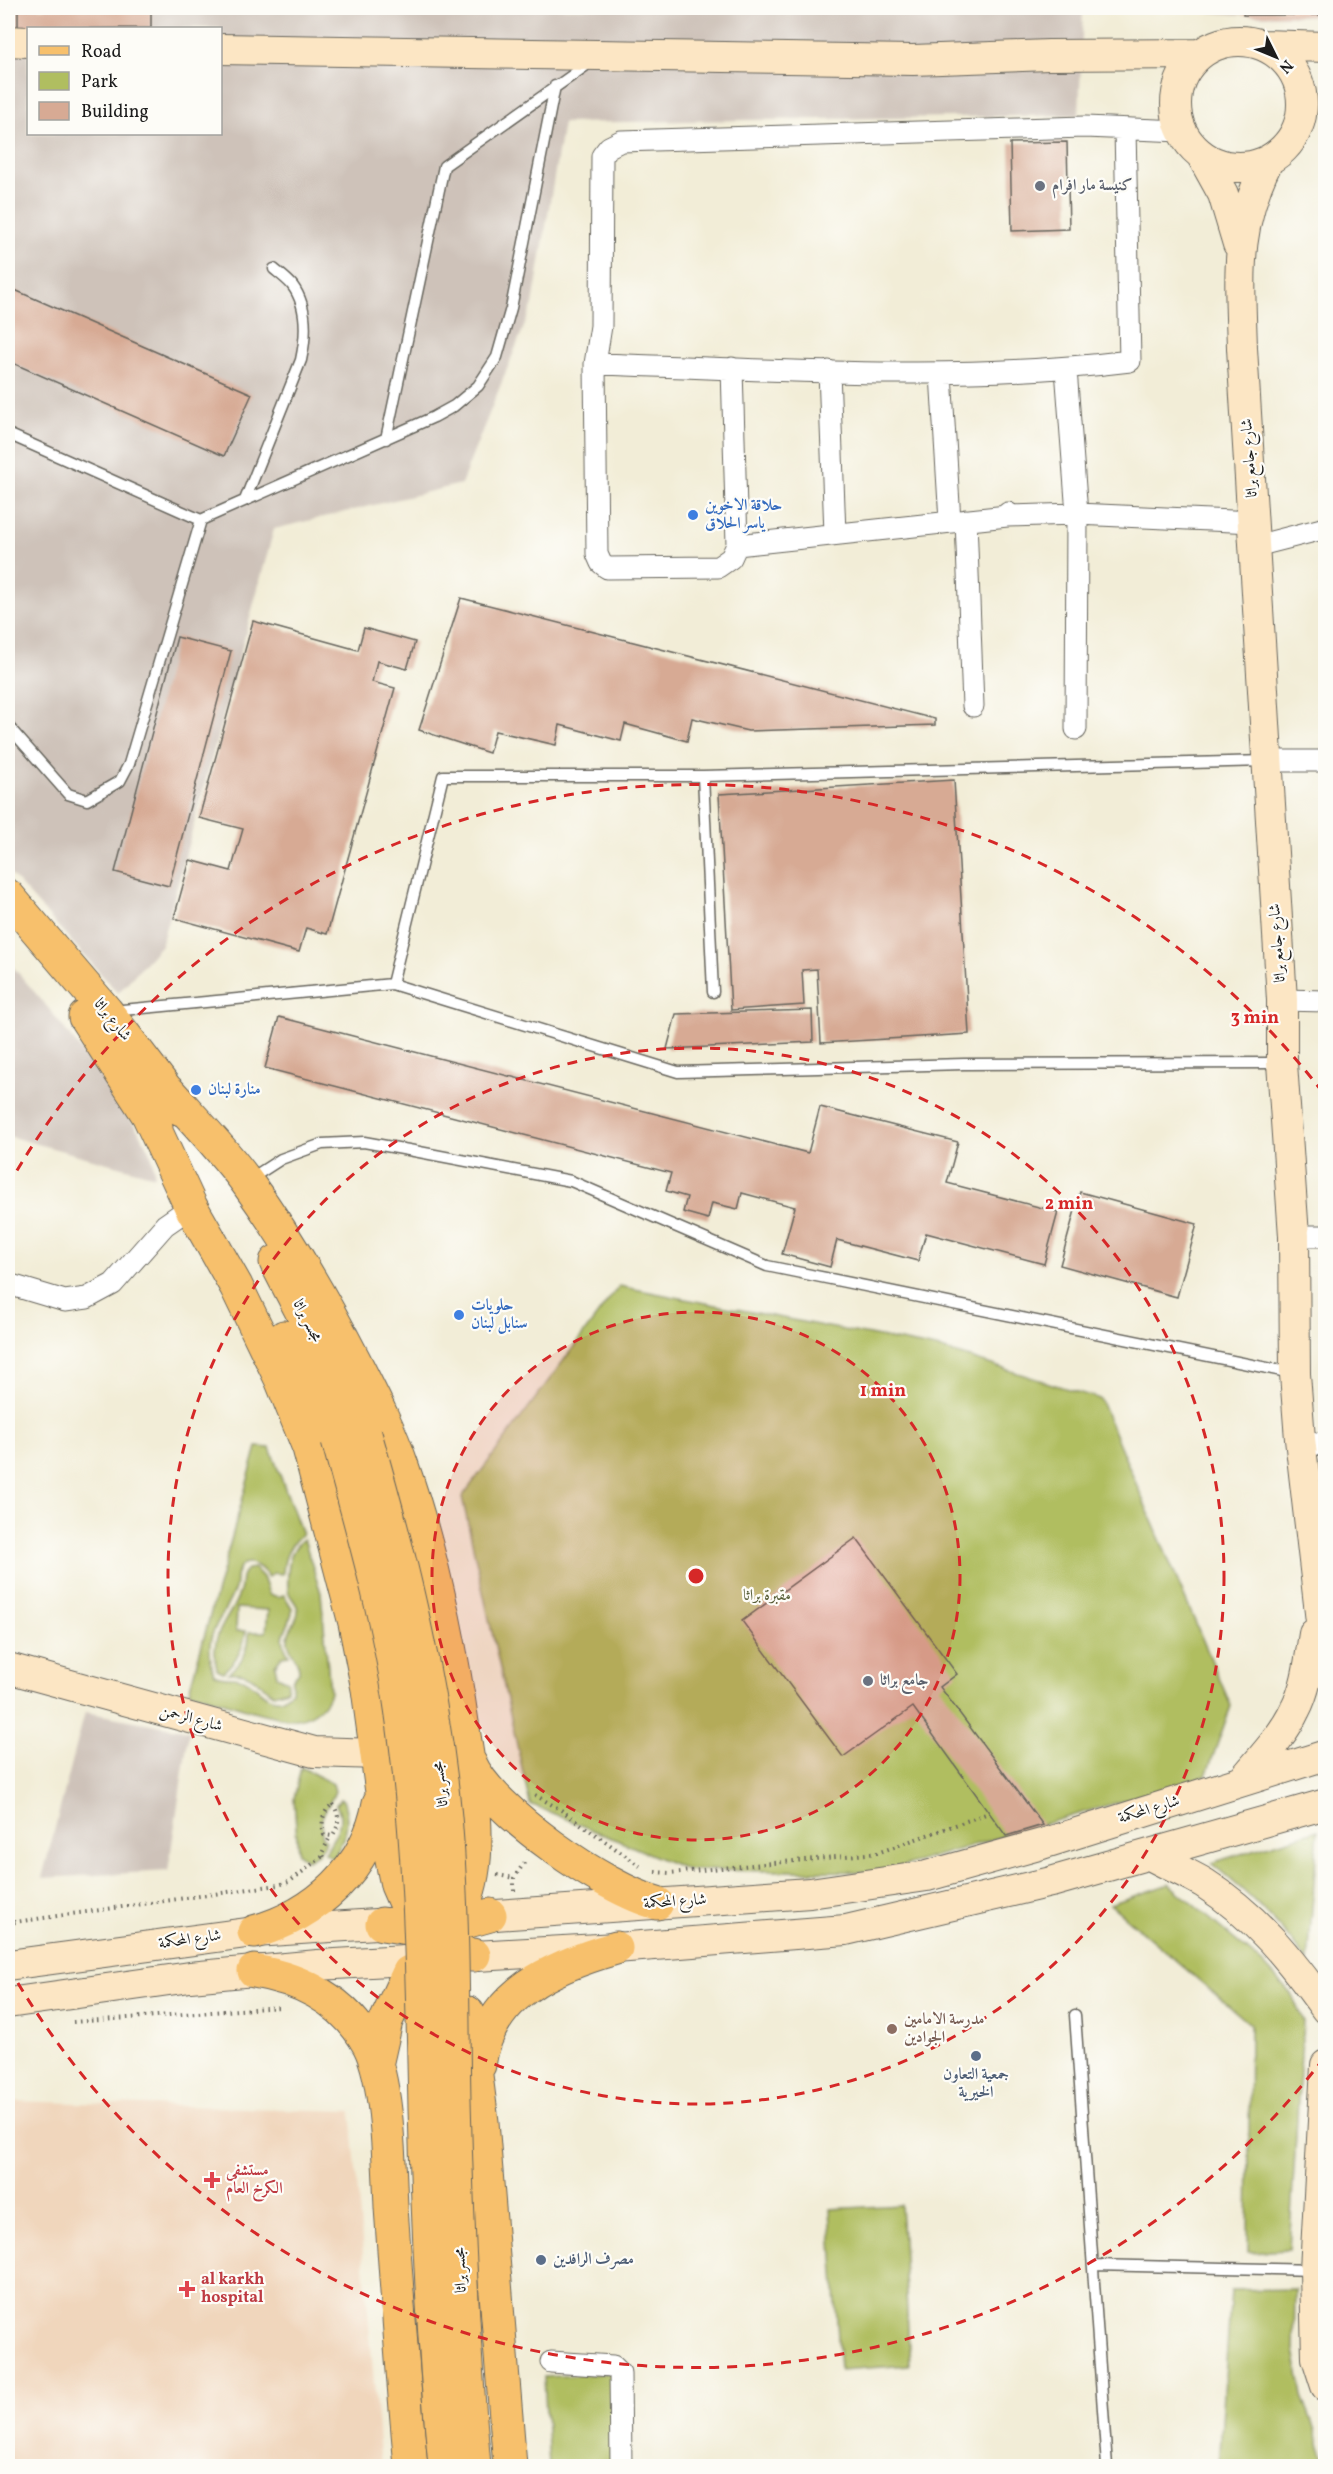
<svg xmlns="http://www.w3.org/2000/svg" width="1333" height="2474" viewBox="0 0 1333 2474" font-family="Vollkorn,Amiri,serif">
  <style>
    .built { fill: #f0d6bc }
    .industrial { fill: #cec2b9; fill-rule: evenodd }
    .green { fill: #b0be60; stroke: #666d3e; stroke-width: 1.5 }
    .building { fill: #d7aa94 }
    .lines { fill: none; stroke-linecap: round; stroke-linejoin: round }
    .lane-casing { stroke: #67655d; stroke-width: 13 }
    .street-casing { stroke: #67655d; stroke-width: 23 }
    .secondary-casing { stroke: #67655d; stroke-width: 32 }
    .primary-casing { stroke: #67655d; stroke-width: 35 }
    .path { stroke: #67655d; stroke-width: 4; stroke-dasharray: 1.5 4.5; stroke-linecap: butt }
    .lane { stroke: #fff; stroke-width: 10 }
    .street { stroke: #fff; stroke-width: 21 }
    .secondary { stroke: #fce6c4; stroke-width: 30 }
    .primary { stroke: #f7c06c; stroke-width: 33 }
    .primary-bridge-casing { stroke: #67655d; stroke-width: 35; stroke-linecap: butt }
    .primary-bridge { stroke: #f7c06c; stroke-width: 33 }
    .ring { fill: none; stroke: #d62828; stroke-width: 3; stroke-dasharray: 10 8 }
    .worship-dot { fill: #6b7280; stroke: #fdfcf7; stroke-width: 2 }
    .shop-dot { fill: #3f7fe0; stroke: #fdfcf7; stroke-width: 2 }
    .education-dot { fill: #8d6e63; stroke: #fdfcf7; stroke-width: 2 }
    .service-dot { fill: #5c6f8a; stroke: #fdfcf7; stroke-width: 2 }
    .health-dot { fill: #e0444e; stroke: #fdfcf7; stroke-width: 2 }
    .labels { text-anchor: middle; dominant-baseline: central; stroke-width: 4.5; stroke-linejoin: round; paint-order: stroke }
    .worship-label { font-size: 16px; font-weight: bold; fill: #5b616d; stroke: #fdfcf7; text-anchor: start }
    .street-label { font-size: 16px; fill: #1c1c1c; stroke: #fdfcf7 }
    .shop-label { font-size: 16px; font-weight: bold; fill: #366cbe; stroke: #fdfcf7; text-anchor: start }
    .park-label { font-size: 16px; fill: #575d37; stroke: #fdfcf7 }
    .education-label { font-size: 16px; font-weight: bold; fill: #785e54; stroke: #fdfcf7; text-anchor: start }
    .service-label { font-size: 16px; font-weight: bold; fill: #4e5e75; stroke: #fdfcf7 }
    .health-label { font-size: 16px; font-weight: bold; fill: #be3a42; stroke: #fdfcf7; text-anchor: start }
    .centre { fill: #d62828; stroke: #fdfcf7; stroke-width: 3 }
    .ring-label { font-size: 18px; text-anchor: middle; font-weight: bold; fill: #d62828; stroke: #fdfcf7; stroke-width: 4.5; stroke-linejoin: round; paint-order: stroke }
  </style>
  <rect width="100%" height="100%" fill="#fdfcf7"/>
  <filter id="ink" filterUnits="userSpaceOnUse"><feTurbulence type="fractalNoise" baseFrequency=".0167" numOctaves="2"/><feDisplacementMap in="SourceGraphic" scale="12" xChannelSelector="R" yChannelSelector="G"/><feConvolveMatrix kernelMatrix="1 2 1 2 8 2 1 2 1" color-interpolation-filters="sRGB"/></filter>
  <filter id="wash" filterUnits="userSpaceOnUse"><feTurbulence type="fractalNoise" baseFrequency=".008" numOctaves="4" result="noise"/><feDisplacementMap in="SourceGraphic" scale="24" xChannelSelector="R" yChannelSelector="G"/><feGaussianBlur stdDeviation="1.35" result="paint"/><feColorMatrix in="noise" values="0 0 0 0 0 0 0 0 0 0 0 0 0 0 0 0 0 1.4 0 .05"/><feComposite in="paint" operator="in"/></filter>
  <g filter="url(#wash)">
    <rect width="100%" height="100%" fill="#f2edd7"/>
    <path class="built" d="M8 2101 351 2111 381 2466H8Z"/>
    <path class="industrial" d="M8 8H1083L1079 115 563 123 533 304 461 484 274 529 161 945 118 993 8 871ZM28 28H220V134H28Z
      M1147 8H1325L1326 16H1257Z
      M8 961 49 1009 105 1081 141 1135 152 1157 155 1176 8 1136Z
      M85 1712 189 1731 168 1871 42 1878Z"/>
    <path class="green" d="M619 1286 941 1349 1100 1399 1231 1706 1206 1776 883 1872 688 1870 530 1804 462 1497Z
      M257 1447 270 1448 302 1534C289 1545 284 1557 283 1574L274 1573 268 1577C261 1566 244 1554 237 1573 235 1579 237 1585 234 1591 219 1627 202 1631 214 1674 225 1680 237 1674 247 1681 259 1688 266 1701 281 1699L292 1691V1680L299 1672C300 1660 290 1654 288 1642 286 1630 298 1622 298 1611 298 1602 289 1598 288 1590 287 1574 287 1549 304 1539L321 1593 330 1691C328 1705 312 1717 297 1719 275 1721 214 1698 189 1691Z
      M254 1568 263 1577 269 1594 278 1597 284 1595 292 1608C293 1629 274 1631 289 1655L282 1656 275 1665 277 1676 288 1681 287 1690 274 1694C256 1683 253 1671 228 1673 243 1662 249 1650 249 1632H266L268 1610 237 1608 236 1631H246C243 1650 237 1660 223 1672L217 1669C208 1631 230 1622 240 1591 243 1582 239 1576 247 1569Z
      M301 1767 333 1784 335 1791C328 1811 317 1813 323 1838L326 1840 318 1854 307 1860 298 1853 294 1799Z
      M340 1799 343 1800C352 1825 344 1837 334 1859L325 1853C333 1837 347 1822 336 1805Z
      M1318 1830 1308 1962C1277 1921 1250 1895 1211 1863Z
      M1169 1884 1262 1963 1292 1995 1303 2021 1289 2250 1248 2252 1250 2024 1110 1904Z
      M901 2205 910 2365 840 2370 830 2209Z
      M1295 2289 1294 2350 1302 2396 1325 2457V2466H1219L1231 2290Z
      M614 2373 620 2466H549L544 2377Z"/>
    <g id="blocks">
      <path class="building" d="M18 8H151V28L18 29Z
        M1243 8H1326V15H1243Z
        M1067 142 1069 229 1012 231 1010 143Z
        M8 287 252 394 224 456 8 361Z
        M461 598 935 719V725L748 731 692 718 687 741 625 724 621 741 560 725 556 745 495 731 489 753 419 730Z
        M253 621 358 650 364 628 415 642 407 669 377 661 372 682 395 688 327 934 306 928 299 952 174 918 190 860 231 871 243 829 199 818Z
        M177 637 231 651 169 886 115 872Z
        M954 780 969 1034 821 1043 817 969 802 970 804 1005 731 1010 719 794Z
        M812 1010 813 1042 667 1049 676 1014Z
        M279 1017 808 1153 820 1107 958 1142 947 1183 1058 1212 1044 1264 926 1233 918 1261 837 1240 830 1267 782 1254 795 1207 742 1193 738 1209 712 1203 708 1219 683 1212 687 1197 666 1191 671 1173 265 1068Z
        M1080 1192 1197 1224 1177 1297 1060 1265Z
        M856 1538 957 1674 940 1687 1043 1825 1006 1836 913 1707 843 1757 742 1621Z"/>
    </g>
  </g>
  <g filter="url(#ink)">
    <use href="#blocks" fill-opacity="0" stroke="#67655d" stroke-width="1.5"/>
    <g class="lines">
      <defs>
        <path id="lane" d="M8 434 201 520 434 417 454 406 478 386 497 357 511 308 555 86
          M386 439 444 166 591 62
          M245 500 301 360C306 337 308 306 292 285 287 279 280 274 274 269
          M8 726 68 794 87 800 120 781 129 764 201 520
          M703 776 713 992
          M392 984 443 776H703L1266 761
          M112 1011 392 984 678 1072 964 1064 1279 1063
          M250 1179 281 1159 322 1144 364 1142 414 1151 571 1181 767 1266 1292 1373
          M1319 1496 1326 1516
          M1075 2015 1107 2466
          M1093 2265 1315 2270"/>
        <path id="street" d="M595 364C773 369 952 383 1130 361L1125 129
          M732 368 737 545 731 558 718 567 607 568 601 563 597 554 595 364 601 326 602 156 609 147 621 141 1085 127 1181 131
          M1066 369 1077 514 1076 729
          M829 371 835 534
          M941 374 950 521
          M1008 513 1007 516 1077 514 1254 522
          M966 520 973 706
          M737 545 1007 516
          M1256 546 1326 528
          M1266 761H1326
          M1282 1000 1326 1001
          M1294 1236H1326
          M8 1284 65 1301 87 1298 113 1284 165 1225 191 1207
          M1300 1439 1326 1446
          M551 2362 613 2366 620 2373 621 2466"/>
        <path id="secondary" d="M1176 104a63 63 0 1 1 126 0a63 63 0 1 1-126 0Z
          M8 41 28 42
          M1263 45 1326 47
          M220 49 913 60 1049 55 1200 54
          M1202 156 1223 194 1238 244
          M1268 161C1234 227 1240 277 1242 348L1282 1000V1063L1294 1236 1295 1374 1300 1439 1326 1665
          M8 1668 314 1752 377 1754
          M1243 1780C1261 1758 1283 1736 1295 1710 1307 1688 1310 1658 1314 1634
          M1150 1855C1168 1865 1187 1873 1204 1883 1256 1916 1291 1960 1326 2009
          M467 1917 810 1893 927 1876 1042 1844 1326 1755
          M8 1965 254 1932 407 1922
          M8 2003 190 1977 318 1965 616 1948 846 1930 1051 1882 1326 1804
          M1326 2065 1315 2270 1317 2358 1326 2386"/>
        <path id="primary" d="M8 896 106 1011 181 1109
          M85 1017 156 1127
          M169 1092C195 1121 223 1150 246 1181 287 1237 322 1298 354 1360 371 1394 389 1428 401 1463 431 1548 450 1641 463 1729 471 1781 485 1854 464 1903
          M145 1108 191 1207 236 1286 281 1379 309 1448 355 1623 368 1689 390 1851 397 1885 407 1908
          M276 1262 365 1434
          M284 1337 338 1440
          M470 1763C491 1811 606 1890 657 1903
          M465 1922 490 1915
          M382 1924 408 1928
          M254 1932C316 1915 368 1868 379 1803
          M466 1954 474 1955
          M254 1971C302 1979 345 2001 369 2045 388 2082 389 2163 391 2207 397 2293 403 2380 411 2466
          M468 2013 482 2122 510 2466
          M377 2061 386 2021 409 1972
          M479 2065C489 1993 553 1966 616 1948"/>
      </defs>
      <use href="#lane" class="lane-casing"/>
      <use href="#street" class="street-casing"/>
      <use href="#secondary" class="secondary-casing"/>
      <use href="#primary" class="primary-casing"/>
      <path class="path" d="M535 1795 561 1810 640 1866
        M333 1804C340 1816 340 1825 332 1836L324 1835C321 1822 322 1812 333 1804Z
        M324 1857 322 1853 330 1837
        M655 1872 670 1873 877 1853 986 1814
        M497 1875 514 1878
        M514 1891V1878L526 1860
        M8 1923 278 1885 289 1882 323 1856
        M73 2022 281 2007"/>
      <use href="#lane" class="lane"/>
      <use href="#street" class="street"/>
      <use href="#secondary" class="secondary"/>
      <use href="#primary" class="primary"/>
      <defs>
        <path id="primary-bridge" d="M365 1434C400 1554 429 1672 443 1797 454 1898 452 1999 454 2100 457 2223 463 2345 474 2466
          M338 1440C362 1528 388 1617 401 1708 421 1841 422 1974 425 2108 428 2228 434 2347 445 2466"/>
      </defs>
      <use href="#primary-bridge" class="primary-bridge-casing"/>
      <use href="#primary-bridge" class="primary-bridge"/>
    </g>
  </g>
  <circle cx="696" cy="1576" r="264" fill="#d62828" fill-opacity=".12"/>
  <g class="ring">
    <circle cx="696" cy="1576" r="264"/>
    <circle cx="696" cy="1576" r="528"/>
    <path d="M1324 2058A791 791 0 0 1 8 1966M8 1186A791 791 0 0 1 1324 1094"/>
  </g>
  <g class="worship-dot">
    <circle cx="1040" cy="186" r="6"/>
    <circle cx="868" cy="1681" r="6"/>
  </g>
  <g class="shop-dot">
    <circle cx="693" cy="515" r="6"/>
    <circle cx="196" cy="1090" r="6"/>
    <circle cx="459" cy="1315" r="6"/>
  </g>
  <circle class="education-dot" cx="892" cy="2029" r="6"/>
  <g class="service-dot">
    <circle cx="976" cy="2056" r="6"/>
    <circle cx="541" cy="2260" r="6"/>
  </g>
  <g class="health-dot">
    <path d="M209 2171h6v6h6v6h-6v6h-6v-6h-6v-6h6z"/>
    <path d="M184 2280h6v6h6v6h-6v6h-6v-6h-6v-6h6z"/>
  </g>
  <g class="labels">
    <g class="worship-label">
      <text x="1052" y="186">كنيسة مار افرام</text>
      <text x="880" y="1681">جامع براثا</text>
    </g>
    <g class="street-label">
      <text transform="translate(1250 458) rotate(-94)">شارع جامع براثا</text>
      <text transform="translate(1278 943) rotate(-94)">شارع جامع براثا</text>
      <text transform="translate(112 1020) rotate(51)">شارع براثا</text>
      <text transform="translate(307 1321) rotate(62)">مجسر براثا</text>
      <text transform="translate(191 1719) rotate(15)">شارع الرحمن</text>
      <text transform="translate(441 1784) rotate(-97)">مجسر براثا</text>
      <text transform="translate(1149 1810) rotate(-17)">شارع المحكمة</text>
      <text transform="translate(675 1902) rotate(-4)">شارع المحكمة</text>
      <text transform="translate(190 1940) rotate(-8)">شارع المحكمة</text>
      <text transform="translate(461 2270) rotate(-92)">مجسر براثا</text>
    </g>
    <g class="shop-label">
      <text x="705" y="506">حلاقة الاخوين<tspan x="705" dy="18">ياسر الحلاق</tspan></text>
      <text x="208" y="1090">منارة لبنان</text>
      <text x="471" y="1306">حلويات<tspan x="471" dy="18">سنابل لبنان</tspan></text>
    </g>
    <g class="park-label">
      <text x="767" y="1596">مقبرة براثا</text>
    </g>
    <g class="education-label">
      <text x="904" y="2020">مدرسة الامامين<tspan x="904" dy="18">الجوادين</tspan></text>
    </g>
    <g class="service-label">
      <text x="976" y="2075">جمعية التعاون<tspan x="976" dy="18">الخيرية</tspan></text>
      <text x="553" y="2260" text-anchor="start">مصرف الرافدين</text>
    </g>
    <g class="health-label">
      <text x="226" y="2171">مستشفى<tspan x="226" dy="18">الكرخ العام</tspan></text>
      <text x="201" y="2280">al karkh<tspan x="201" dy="18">hospital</tspan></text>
    </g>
  </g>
  <circle cx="696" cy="1576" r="9" class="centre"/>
  <g class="ring-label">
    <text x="1255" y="1023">3 min</text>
    <text x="1069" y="1209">2 min</text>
    <text x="883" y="1396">1 min</text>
  </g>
  <rect width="1333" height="2474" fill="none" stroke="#fdfcf7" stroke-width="30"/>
  <rect x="27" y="27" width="195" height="108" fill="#fdfcf7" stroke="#a3a29f" stroke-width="1.5"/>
  <rect x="39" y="46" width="30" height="9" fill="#f7c06c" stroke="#a3a29f" stroke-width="1.5"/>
  <text x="81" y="57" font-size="18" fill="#1c1c1c">Road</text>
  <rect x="39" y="72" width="30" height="18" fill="#b0be60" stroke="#a3a29f" stroke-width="1.5"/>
  <text x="81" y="87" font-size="18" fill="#1c1c1c">Park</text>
  <rect x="39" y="102" width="30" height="18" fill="#d7aa94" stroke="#a3a29f" stroke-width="1.5"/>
  <text x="81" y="117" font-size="18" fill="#1c1c1c">Building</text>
  <g transform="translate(1276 57) rotate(133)" stroke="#fdfcf7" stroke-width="4.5" paint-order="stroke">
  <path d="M0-4.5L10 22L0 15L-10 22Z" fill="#1c1c1c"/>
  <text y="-9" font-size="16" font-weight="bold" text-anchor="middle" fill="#1c1c1c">N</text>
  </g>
</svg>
